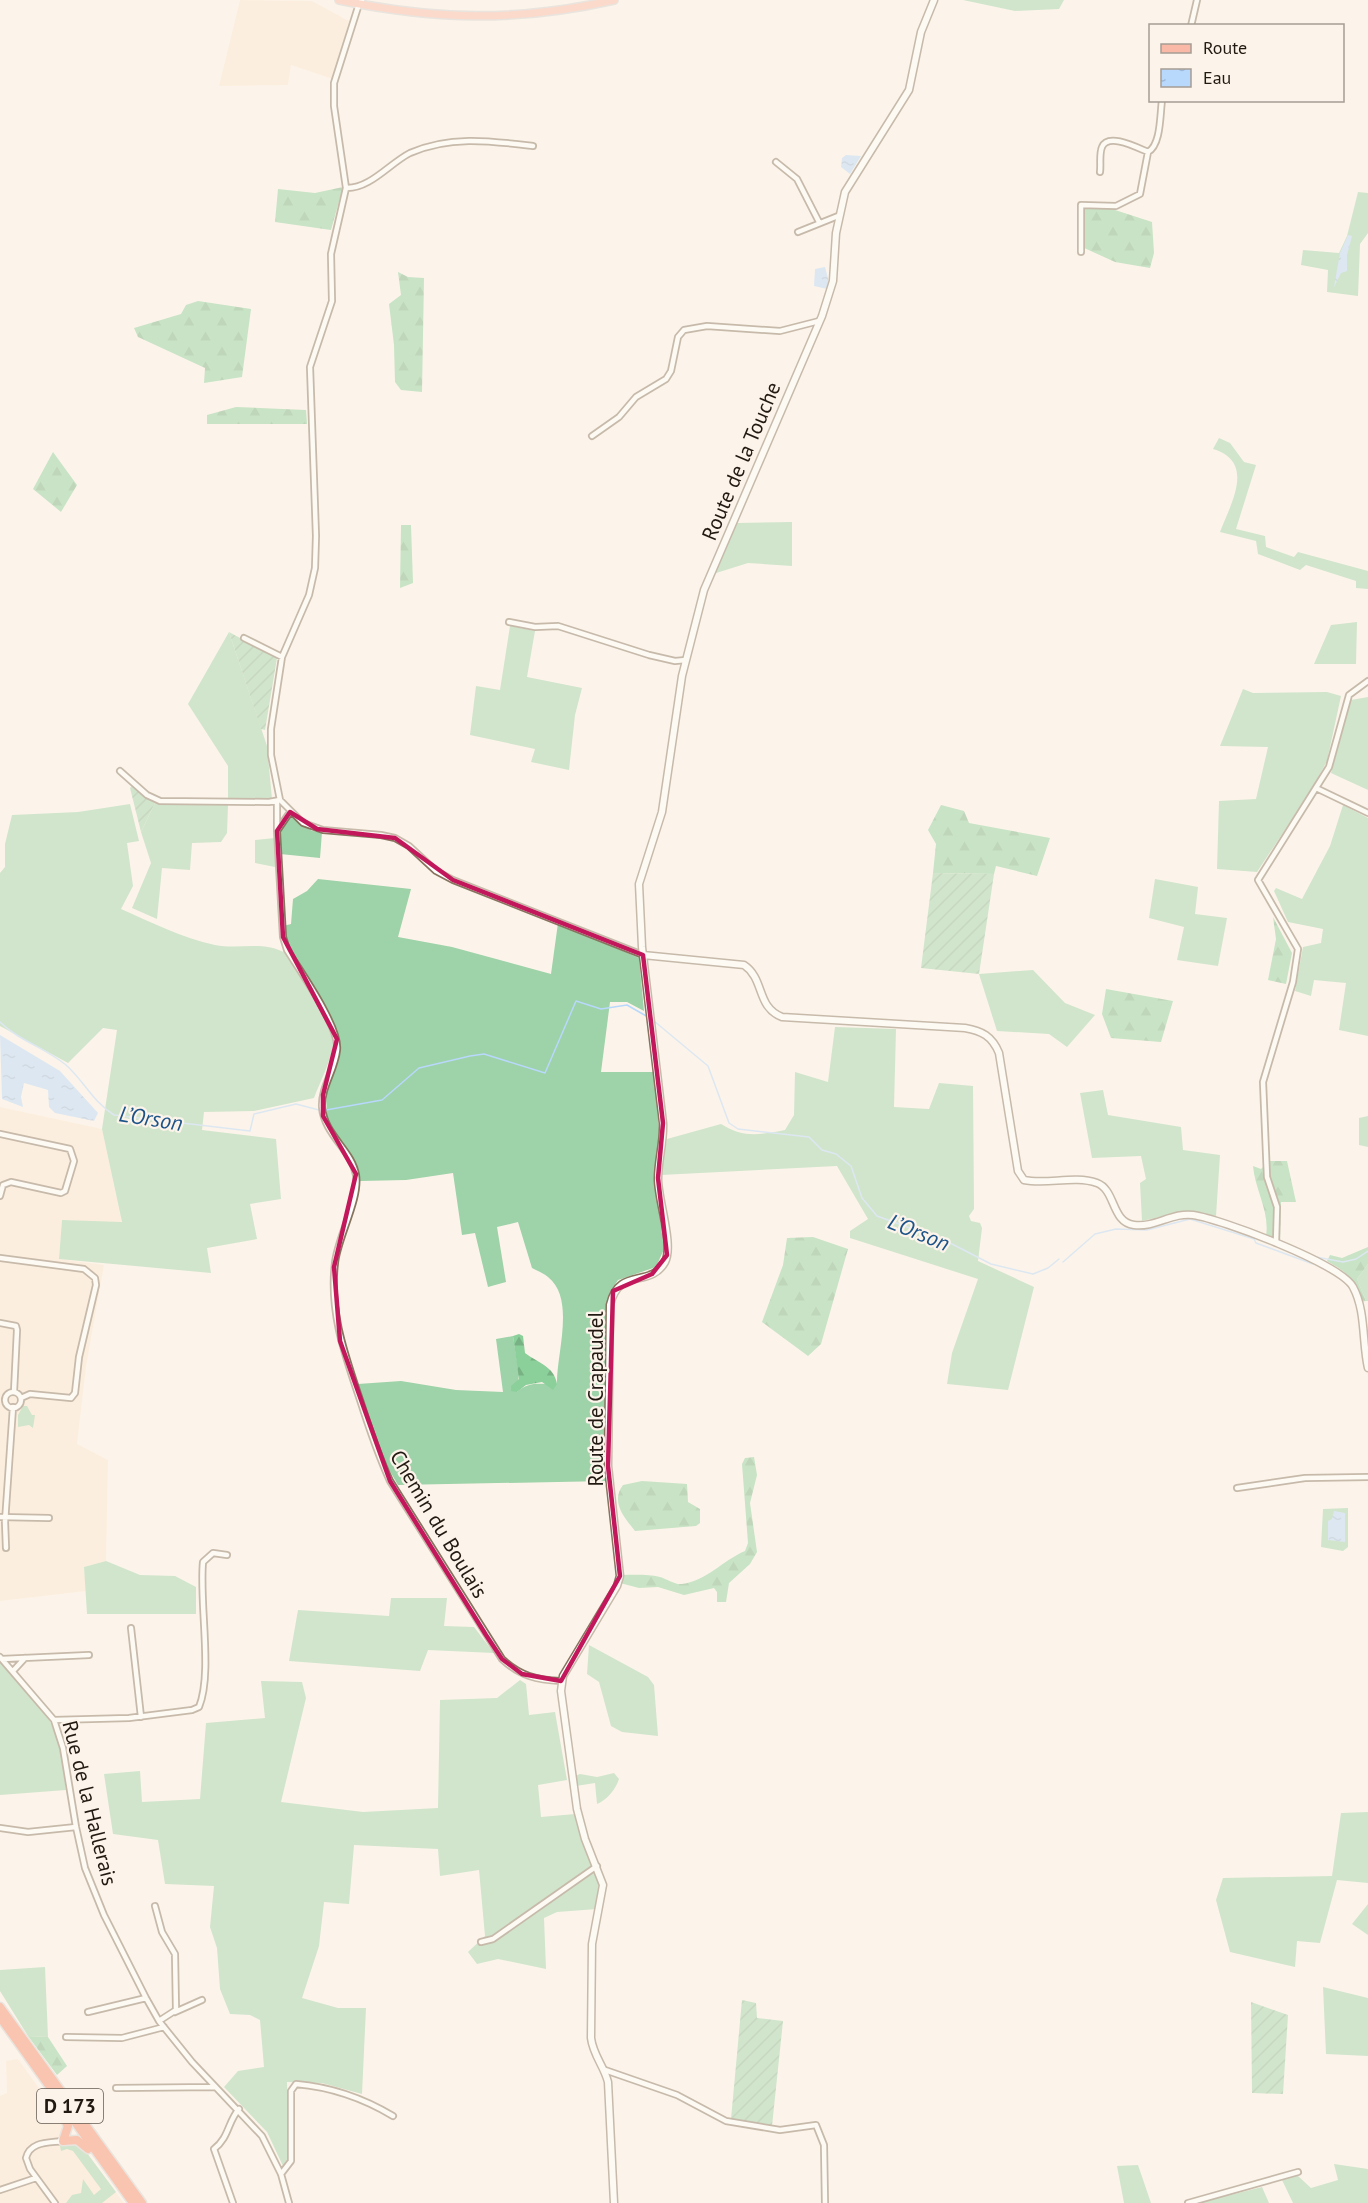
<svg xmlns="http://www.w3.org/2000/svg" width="1368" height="2203" viewBox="0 0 1368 2203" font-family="'PT Sans',sans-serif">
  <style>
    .built { fill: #fde7d0 }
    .grass { fill: #9ed2a8 }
    .forest { fill: url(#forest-firs) }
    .garden { fill: url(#garden-furrows) }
    .water { fill: url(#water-ripples) }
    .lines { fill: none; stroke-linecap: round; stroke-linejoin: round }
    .stream { stroke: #b8d8fc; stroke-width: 1.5 }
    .street-casing { stroke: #87745f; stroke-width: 8 }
    .secondary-casing { stroke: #87745f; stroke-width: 9 }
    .primary-casing { stroke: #d3d1d0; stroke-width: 10 }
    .highway-casing { stroke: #d3d1d0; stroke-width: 11 }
    .street { stroke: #fff; stroke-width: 4.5 }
    .secondary { stroke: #fff; stroke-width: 6 }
    .primary { stroke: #fab9a7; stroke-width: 7 }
    .highway { stroke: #f68b6c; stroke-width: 8 }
    .marked { fill: none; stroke: #c2185b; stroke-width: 4.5; stroke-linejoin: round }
    .labels { text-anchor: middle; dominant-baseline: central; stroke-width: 4.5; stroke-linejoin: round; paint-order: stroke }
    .shield { fill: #fcf4ea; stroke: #635b53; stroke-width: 1.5 }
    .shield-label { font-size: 20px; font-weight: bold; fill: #221a12 }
    .street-label { font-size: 21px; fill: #221a12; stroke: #fcf4ea }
    .water-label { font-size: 22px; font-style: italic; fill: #1c5388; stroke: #fcf4ea }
  </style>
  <defs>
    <pattern id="forest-firs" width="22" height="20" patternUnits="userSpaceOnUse" patternTransform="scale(1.5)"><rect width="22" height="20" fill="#8bcf9a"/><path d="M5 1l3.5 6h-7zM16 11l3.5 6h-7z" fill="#78b184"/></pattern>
    <pattern id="garden-furrows" width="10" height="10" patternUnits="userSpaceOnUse" patternTransform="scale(1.5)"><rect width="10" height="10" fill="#9ed2a8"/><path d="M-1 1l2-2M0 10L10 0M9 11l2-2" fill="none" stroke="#88b490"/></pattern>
    <pattern id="water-ripples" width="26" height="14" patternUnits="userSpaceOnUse" patternTransform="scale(1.5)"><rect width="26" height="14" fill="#b8d8fc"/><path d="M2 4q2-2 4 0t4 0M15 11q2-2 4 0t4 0" fill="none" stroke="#9eb9d7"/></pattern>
  </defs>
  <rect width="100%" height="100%" fill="#fcf4ea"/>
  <path class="built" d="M240 0 312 1 349 21 333 79 291 65 288 85 219 86Z
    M0 1107 102 1129 122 1223 62 1220 59 1259 104 1265 86 1367 77 1444 108 1460 106 1561 84 1567 86 1591 0 1601Z
    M18 2059 82 2148 124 2203H0V2096L7 2093 6 2061Z"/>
  <path class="grass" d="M963 0H1064L1059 9 1015 11Z
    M1358 192 1368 193V233L1360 244 1358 296 1327 292 1328 270 1301 265 1303 250 1339 253 1347 236Z
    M1219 438 1230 443 1244 462 1256 465 1236 529 1265 536 1266 547 1294 557 1298 552 1368 571V589L1356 588V581L1306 565 1300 570 1258 554 1256 541 1220 532C1231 503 1256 462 1213 449Z
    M792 522V566L748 563 713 574 737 523Z
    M1357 622 1356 664H1314L1331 625Z
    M510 626 535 631 527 677 582 688 575 715 569 770 531 762 535 749 470 735 476 686 500 690Z
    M229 632 267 746 272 799 228 800V766L188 704Z
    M1243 689 1253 693 1327 692 1341 696 1327 761 1312 789 1257 872 1217 869 1219 801 1256 799 1268 747 1220 746Z
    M1368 697V790L1331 773 1351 700Z
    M155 803 228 805 227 833 221 842 192 843 190 870 162 868 157 919 132 908 151 863 141 832Z
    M130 804 139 841 127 843 133 886 121 909C151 922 182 938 215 945 240 950 264 940 287 954 298 961 336 1033 333 1046 330 1063 320 1082 314 1098L254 1111 204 1112 202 1130 276 1139 281 1199 250 1204 257 1239 207 1248 211 1273 59 1259 62 1220 122 1222 102 1129 117 1030 103 1028 68 1063 0 1026V873L5 867V844L12 815 78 812Z
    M1343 805 1368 818V1036L1339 1030 1346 983 1314 980 1311 996 1295 991 1303 947 1321 943 1323 929 1288 922 1274 891 1276 888 1302 899 1330 846Z
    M290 816 312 831 322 832 320 858 280 854 279 832Z
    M275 838V867L255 863V840Z
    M318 879 411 889 398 937 452 947 551 974 558 923 639 958 644 1011 627 1002H610L601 1072H654L660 1141 655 1180 664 1249 656 1267 618 1280 610 1292 607 1481 398 1485 384 1461 358 1384 401 1381 456 1390 503 1392 496 1339 513 1336 519 1374 517 1392C531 1380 541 1385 557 1384 556 1355 576 1299 548 1277 544 1273 537 1271 532 1268L518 1222 497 1227 506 1282 488 1287 475 1233 462 1235 453 1173 406 1180 360 1181 327 1117 326 1094 339 1060 340 1040 325 1005 286 942 283 926 291 924 293 899 307 891Z
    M1155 879 1198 887 1195 914 1227 918 1218 966 1177 960 1184 927 1149 918Z
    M1033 970 1065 1003 1095 1015 1067 1047 1049 1034 997 1031 979 974Z
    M835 1027 896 1029 894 1107 929 1109 939 1083 973 1086 974 1209 969 1216 971 1221 980 1223 982 1228 978 1261 1034 1287 1008 1390 947 1384 952 1353 978 1279 850 1238V1231L868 1219 837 1166 661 1175 667 1139 721 1124C743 1138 759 1135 785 1130L794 1115 795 1072 828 1082Z
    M1103 1090 1108 1115 1181 1127 1183 1150 1220 1155 1216 1216 1185 1211 1142 1221 1140 1183 1146 1179 1141 1156 1092 1158 1080 1093Z
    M1368 1116V1147L1359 1145V1118Z
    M1368 1264V1301H1366L1357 1279Z
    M23 1406H27L32 1415H35L33 1428 29 1425 18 1427V1415Z
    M1348 1508V1547L1343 1551 1321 1547 1323 1509Z
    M106 1561 140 1575 175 1576 196 1587V1614H87L84 1567Z
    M391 1598H447L444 1626 474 1627 494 1653 428 1650 420 1671 289 1661 298 1610 389 1616Z
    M589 1645 648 1677 654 1685 658 1736 622 1732 611 1726 599 1682 587 1674Z
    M0 1662C17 1680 43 1702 52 1726 61 1746 63 1768 66 1790L0 1795Z
    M520 1680 526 1684 529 1715 555 1712 567 1780 538 1785 541 1817 575 1814 582 1842 601 1887 597 1909 557 1912 544 1918 546 1969 498 1959 477 1964 468 1952 485 1936 479 1870 440 1876 438 1849 354 1845 349 1904 324 1902 319 1946 302 1998 338 2008H366L362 2094 322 2083 287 2082 289 2156 283 2166 267 2132 224 2087 238 2071 264 2067 260 2020 250 2015 230 2014 220 1989 217 1948 210 1927 214 1886 165 1884 158 1840 113 1834 104 1774 140 1771 142 1802 200 1799 206 1723 265 1718 261 1681 302 1682 306 1698 281 1802 363 1812 438 1808 440 1700 497 1698Z
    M614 1773 619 1779C616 1789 607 1800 597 1804L595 1783 576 1786 575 1776 580 1774 597 1777Z
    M1368 1812V1883L1337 1880 1320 1943 1297 1941 1295 1967 1230 1952 1216 1900 1223 1878 1332 1876 1341 1813Z
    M1368 1904V1935L1352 1924Z
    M45 1967 48 2037 28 2036 0 1991V1970Z
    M1323 1987 1368 1998V2056L1326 2054Z
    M81 2145 116 2192 102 2203H66L72 2195 81 2193 83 2179 94 2195 101 2189 73 2151 67 2149 61 2151 60 2146Z
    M1334 2164 1368 2169V2203H1293L1282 2180 1297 2175 1311 2188 1338 2180Z
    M1138 2165 1151 2203H1124L1117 2166Z
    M1262 2187 1269 2203H1198Z"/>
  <path class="forest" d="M343 187 331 230 275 222 278 189 315 193Z
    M1082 208 1112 209 1152 222 1154 253 1150 268 1115 262 1082 247Z
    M398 272 408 277 424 278 422 392 401 390 395 382 394 345 389 304 401 295Z
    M198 301 251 309 242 377 204 383 205 368 138 337 134 328 181 314 186 305Z
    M236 407 306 410 307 424H207V415Z
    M53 452 77 485 61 512 33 489Z
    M401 525H411L413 583 400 588Z
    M941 805 964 811 969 823 1050 838 1037 876 996 866 994 874 933 873 936 844 928 830Z
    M1273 917 1292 953 1286 984 1268 980 1276 939Z
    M1106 989 1173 1001 1161 1042 1111 1038 1102 1014Z
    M1269 1161H1287L1296 1202H1281L1280 1242 1266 1236C1270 1212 1255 1190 1253 1166L1261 1169Z
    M813 1237 848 1249 821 1344 808 1356 762 1322 783 1265 787 1238Z
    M1368 1247V1264L1357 1279 1366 1301 1361 1302C1351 1276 1351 1275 1327 1261L1330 1255 1342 1258Z
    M519 1334 523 1336 525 1353C538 1363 554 1366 557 1384L553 1390 542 1382 526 1385 517 1392 511 1391V1386L519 1379 513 1336Z
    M754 1457 757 1475 750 1503 757 1552 750 1564 729 1583 726 1602H717V1592L714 1588 684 1595 658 1587 639 1588 620 1583 621 1575C634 1575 647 1574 660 1577 667 1579 675 1585 682 1584 707 1581 723 1560 745 1551L748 1543 742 1464 745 1458Z
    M642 1481 687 1484 688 1502 700 1509V1523L696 1526 635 1531C625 1518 610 1502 623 1485Z
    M28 2036 48 2037 67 2066 57 2075Z"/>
  <path class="garden" d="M229 632 277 658 265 730 261 729Z
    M132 786 155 803 141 832 130 788Z
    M933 873 994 874 979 974 921 968Z
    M742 2000 756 2003 757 2018 783 2021 772 2126 731 2119Z
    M1251 2002 1288 2015 1283 2094 1252 2093Z"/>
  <path class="water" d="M846 155 861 156 850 174 841 167 842 158Z
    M1348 235 1352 236 1347 255V271L1341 273 1334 287 1340 253Z
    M825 267 829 282 827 289 814 286 815 269Z
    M0 1035 60 1071 98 1113 94 1121 55 1113 49 1107 48 1090 24 1083 21 1097 23 1107 2 1099Z
    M1334 1511 1345 1513V1542L1328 1540V1521L1332 1519Z"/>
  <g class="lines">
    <path class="stream" d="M654 1021 708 1066 729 1123 738 1129 809 1137 822 1150 836 1154 851 1166 862 1198 877 1216 948 1242 991 1264 1033 1274 1048 1268 1059 1259
      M0 1022C19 1041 46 1048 66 1065 84 1081 93 1102 114 1115L250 1131 254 1114 296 1104 319 1110
      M326 1110 382 1100 419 1068 470 1056 484 1054 545 1073 576 1001 601 1009 627 1005 648 1017
      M1316 1257 1343 1262 1356 1259 1368 1251
      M1063 1262 1095 1234 1116 1229 1147 1230 1190 1219 1254 1239 1256 1243 1313 1264 1314 1261"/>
    <defs>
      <path id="street" d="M362 0 358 7 334 83V106L346 188 331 254 332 301 310 367 316 536 315 568 309 595 282 657 271 729V755L280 800 303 823 323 830 381 835 395 838 409 846 436 871 453 880 643 955
        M1191 26 1197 0
        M776 162 797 179 819 222
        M1100 172C1101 165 1099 154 1102 147 1108 132 1138 148 1148 152
        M346 188C370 189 390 163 410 153 450 135 492 141 533 146
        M798 232 838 216
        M1081 252V205L1116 206 1140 194 1148 152C1161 145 1160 115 1162 100
        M592 436 619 417 636 397 666 379 671 371 678 337 684 330 707 326 780 331 819 321
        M509 622 535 627 558 626 649 655 675 661 686 660
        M244 638 282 657
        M120 771 147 795 160 801 269 802 280 800
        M1316 788 1368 813
        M277 801V831L290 812
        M277 831 283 937 287 950C300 971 340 1027 337 1050 335 1070 321 1087 322 1107 324 1135 352 1150 356 1175 360 1199 337 1239 335 1263 329 1312 345 1355 360 1400 369 1428 378 1455 390 1481L502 1659C520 1676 537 1680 561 1681
        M0 1134 70 1149 74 1161 65 1191 61 1193 11 1182 3 1185 0 1196
        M1276 1243 1277 1207 1267 1177 1263 1082 1293 982 1298 949 1258 880 1329 767 1349 695 1368 681
        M0 1258 84 1269 95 1278 96 1285 79 1357 75 1393 71 1398 30 1394 21 1398
        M0 1323 16 1326 17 1330 14 1392
        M5 1400a8 8 0 1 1 16 0a8 8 0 1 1-16 0Z
        M1237 1488 1305 1478 1368 1477
        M0 1517 49 1518
        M6 1548 5 1522 13 1407
        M131 1628 141 1717
        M0 1657 54 1720 63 1748 76 1827 85 1868 104 1915 146 1998 159 2021 192 2062 262 2136 281 2174 289 2203
        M2 1659 89 1655
        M13 1671 25 1658
        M54 1720 129 1718 192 1710 199 1707C213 1673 199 1603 203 1562L213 1553 227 1555
        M0 1828 28 1832 76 1827
        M155 1906 162 1932 175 1954 176 2010 159 2021
        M481 1942 493 1939 597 1866
        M88 2012 146 1998
        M175 2012 202 2000
        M66 2037 122 2038 164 2027
        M605 2070 677 2095 726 2121 780 2130 816 2125 824 2145 825 2203
        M116 2088 215 2087
        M281 2174 291 2161V2091L296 2084C331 2087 363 2098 393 2116
        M0 2190 36 2178
        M55 2203 30 2169 26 2158C30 2141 49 2143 63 2141
        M233 2203 214 2149C229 2138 228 2121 239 2109
        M1188 2203 1298 2172"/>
      <path id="secondary" d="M643 955 744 965C765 979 756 1007 782 1017L965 1028C982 1031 992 1036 999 1053L1018 1171 1024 1180C1047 1185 1074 1175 1097 1183 1116 1190 1111 1222 1134 1225 1154 1228 1173 1212 1193 1215 1221 1219 1341 1264 1353 1287 1366 1311 1362 1342 1368 1368
        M614 2203 608 2082C604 2066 593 2055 591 2038L592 1944 603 1885 585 1839 577 1809 561 1691 563 1676 617 1586 620 1576 608 1466 610 1305C619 1266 650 1289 665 1262 674 1245 658 1200 658 1179 658 1160 664 1142 663 1123L642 947 639 884 662 812 682 676 704 590 822 316 833 281 836 233 845 192 909 90 921 32 934 0"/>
      <path id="primary" d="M339 0C436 20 517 22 614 0"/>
      <path id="highway" d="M0 2007 142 2203
        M0 2017 133 2203
        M60 2111 68 2126 63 2141 77 2140 88 2149"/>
    </defs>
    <use href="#street" class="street-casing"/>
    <use href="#secondary" class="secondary-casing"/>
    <use href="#primary" class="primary-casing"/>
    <use href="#highway" class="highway-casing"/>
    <use href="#street" class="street"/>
    <use href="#secondary" class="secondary"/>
    <use href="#primary" class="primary"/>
    <use href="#highway" class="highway"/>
  </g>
  <path d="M0 0H1368V2203H0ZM290 812 317 829 395 838 453 880 643 955 663 1123 658 1178 667 1255 652 1274 613 1291 608 1466 620 1576 561 1681 522 1674 502 1659 486 1635 390 1481 340 1341 334 1267 356 1174 323 1116V1095L337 1039 283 937 277 831Z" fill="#fcf4ea" fill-opacity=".55" fill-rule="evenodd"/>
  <path class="marked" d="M290 812 317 829 395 838 453 880 643 955 663 1123 658 1178 667 1255 652 1274 613 1291 608 1466 620 1576 561 1681 522 1674 502 1659 486 1635 390 1481 340 1341 334 1267 356 1174 323 1116V1095L337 1039 283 937 277 831Z"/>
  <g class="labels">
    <rect class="shield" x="37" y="2089" width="66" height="34" rx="4.5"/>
    <g class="shield-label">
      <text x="70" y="2106">D 173</text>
    </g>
    <g class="street-label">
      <text transform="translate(741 461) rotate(-67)">Route de la Touche</text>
      <text transform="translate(595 1399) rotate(-90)">Route de Crapaudel</text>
      <text transform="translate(439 1524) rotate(59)">Chemin du Boulais</text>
      <text transform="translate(90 1803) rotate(76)">Rue de la Hallerais</text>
    </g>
    <g class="water-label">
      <text transform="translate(151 1118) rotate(9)">L’Orson</text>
      <text transform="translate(919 1232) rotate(22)">L’Orson</text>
    </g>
  </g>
  <rect x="1149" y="24" width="195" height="78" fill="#fcf4ea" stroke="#a59d94" stroke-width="1.5"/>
  <rect x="1161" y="44" width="30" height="9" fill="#fab9a7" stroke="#a59d94" stroke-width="1.5"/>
  <text x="1203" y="54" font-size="18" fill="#221a12">Route</text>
  <rect x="1161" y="69" width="30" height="18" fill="url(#water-ripples)" stroke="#a59d94" stroke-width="1.5"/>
  <text x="1203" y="84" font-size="18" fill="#221a12">Eau</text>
</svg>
